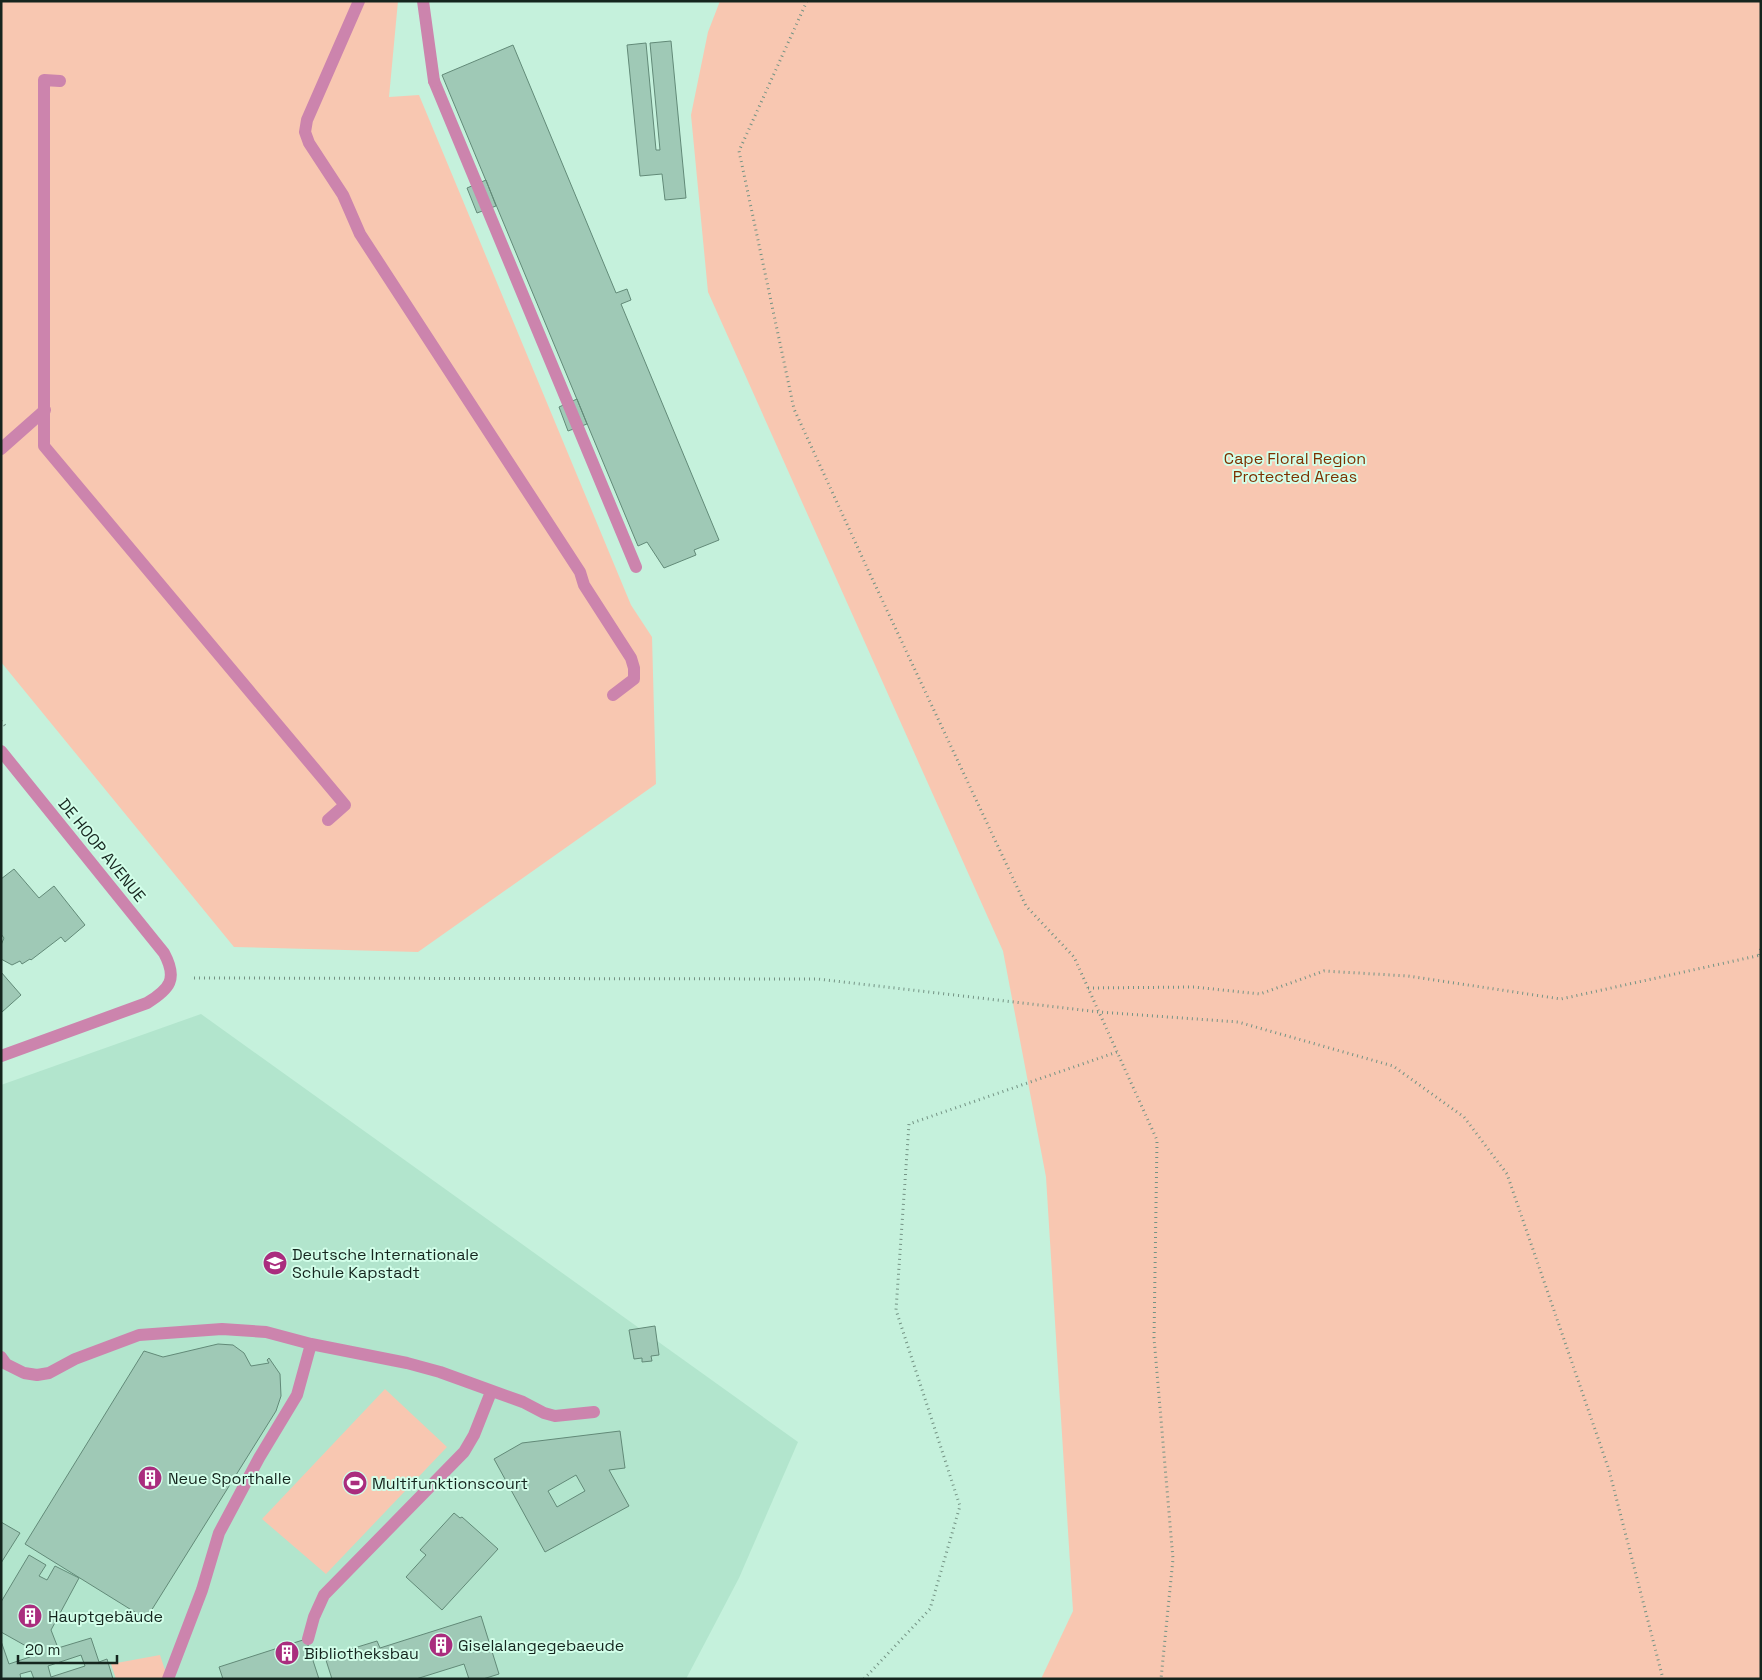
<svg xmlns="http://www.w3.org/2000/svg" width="1762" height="1680" viewBox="0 0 1762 1680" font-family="'Space Grotesk',sans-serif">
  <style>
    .built { fill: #b2e5cd }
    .green { fill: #f8c7b1 }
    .building { fill: #9fc9b6; stroke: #628a78; fill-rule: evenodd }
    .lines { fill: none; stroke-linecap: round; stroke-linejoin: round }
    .path { stroke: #749384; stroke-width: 3; stroke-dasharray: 1 4; stroke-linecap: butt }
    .service { stroke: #cc84ad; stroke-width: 12 }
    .minor { stroke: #cc84ad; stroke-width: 12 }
    .labels { text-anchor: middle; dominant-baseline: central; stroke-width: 4; stroke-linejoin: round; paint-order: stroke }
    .park-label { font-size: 16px; fill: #7d3100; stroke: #d2fee9 }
    .street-label { font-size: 16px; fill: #15251e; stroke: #d2fee9 }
    .poi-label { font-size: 16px; fill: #15251e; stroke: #d2fee9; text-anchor: start }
  </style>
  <rect width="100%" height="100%" fill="#c5f1dc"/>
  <path class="built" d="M201 1014 798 1442 739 1578 686 1679H1V1085Z"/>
  <path class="green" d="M1 1H398L389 97 419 95 631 605 652 637 656 784 418 952 234 947 1 662Z
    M720 1H1761V1679H1041L1073 1611 1046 1177 1003 951 708 292 691 115 708 32Z
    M385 1389 447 1447 326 1574 262 1519Z
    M160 1655 168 1679H116L111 1664Z"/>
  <path class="building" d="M671 41 686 198 665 200 662 174 640 176 627 45 646 43 656 150H660L650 43Z
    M513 45 616 293 627 289 631 300 621 304 719 540 694 550 696 555 664 568 647 542 638 546 442 75Z
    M486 180 496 206 477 213 467 188Z
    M577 399 587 424 568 431 559 407Z
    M14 869 39 898 54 886 85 925 65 942 61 937 31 960 30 959 22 964 20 961 12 965 1 959V945L4 938 1 934V879Z
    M1 972 21 995 2 1012 1 1011Z
    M655 1326 659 1355 651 1356 652 1361 642 1362V1358L634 1359 629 1330Z
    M218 1344 233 1345 244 1353 251 1366 269 1363 267 1360 269 1358 280 1374 281 1396 276 1411 146 1619 25 1544 144 1351 163 1357Z
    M620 1431 625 1468 609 1470 629 1506 545 1552 494 1459 522 1443ZM576 1475 585 1491 557 1507 548 1491Z
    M454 1513 460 1518 462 1517 498 1549 442 1610 406 1577 426 1555 420 1550Z
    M1 1522 20 1533 1 1563Z
    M29 1555 46 1565 39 1576 47 1580 55 1566 79 1578 51 1630 58 1648 91 1638 99 1662 107 1659 113 1679H34L31 1671 20 1674 21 1679H1V1641L9 1664 30 1657 26 1646 1 1632V1602ZM81 1655 85 1666 51 1677 48 1666Z
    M481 1616 499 1674 483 1679H469L464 1664 416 1679H332L325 1657 377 1641 380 1648Z
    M306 1639 319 1679H223L219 1667Z"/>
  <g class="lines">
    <path class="path" d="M807 1 739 151 794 409 869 572 1026 906 1074 957 1157 1140 1154 1338 1173 1559 1161 1679
      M1 721 7 728
      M1759 955 1761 948
      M194 978 818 979 1099 1012 1238 1022 1393 1066 1464 1117 1507 1174 1609 1470 1663 1679
      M1088 988 1194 987 1260 994 1324 971 1408 976 1561 999 1761 955
      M864 1679 930 1609 960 1506 896 1310 909 1124 1117 1052"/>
    <path class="service" d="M359 1 307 120 305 132 309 143 343 195 360 234 580 572 584 585 631 658 634 668V679L613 695
      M60 81 44 80V446L345 805 328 820
      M434 81 636 567
      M1 449 45 410
      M1 1357 6 1364 24 1373 37 1375 49 1373 75 1359 139 1335 222 1329 266 1332 311 1344 407 1363 440 1372 523 1402 544 1413 555 1416 594 1412
      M308 1639 314 1617 324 1595 464 1452 474 1435 491 1392
      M168 1679 202 1590 219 1533 259 1458 297 1395 311 1344"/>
    <path class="minor" d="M423 1 434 81
      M1 751 164 953C178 979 170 989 147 1003L1 1056"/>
  </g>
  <defs>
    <symbol id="school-disc" viewBox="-11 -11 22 22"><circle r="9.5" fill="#aa2d7e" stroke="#d2fee9"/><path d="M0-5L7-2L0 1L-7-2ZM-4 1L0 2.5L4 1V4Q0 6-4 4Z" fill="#fff"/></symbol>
    <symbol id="building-disc" viewBox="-11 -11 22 22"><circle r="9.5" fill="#aa2d7e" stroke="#d2fee9"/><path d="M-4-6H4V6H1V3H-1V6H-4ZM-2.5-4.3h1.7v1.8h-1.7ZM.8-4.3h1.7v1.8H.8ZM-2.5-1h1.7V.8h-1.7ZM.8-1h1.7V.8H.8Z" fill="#fff"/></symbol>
    <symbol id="stadium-disc" viewBox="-11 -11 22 22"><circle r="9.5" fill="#aa2d7e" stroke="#d2fee9"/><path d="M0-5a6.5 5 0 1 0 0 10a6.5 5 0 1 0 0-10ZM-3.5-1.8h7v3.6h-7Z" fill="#fff"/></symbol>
  </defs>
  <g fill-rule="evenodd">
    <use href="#school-disc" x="261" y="1249" width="28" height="28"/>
    <use href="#building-disc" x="136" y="1464" width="28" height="28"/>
    <use href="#stadium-disc" x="341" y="1469" width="28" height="28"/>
    <use href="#building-disc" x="16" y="1602" width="28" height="28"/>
    <use href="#building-disc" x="427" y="1631" width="28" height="28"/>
    <use href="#building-disc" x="273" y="1639" width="28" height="28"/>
  </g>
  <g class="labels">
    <g class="park-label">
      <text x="1295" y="458">Cape Floral Region<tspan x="1295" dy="18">Protected Areas</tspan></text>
    </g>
    <g class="street-label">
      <text transform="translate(102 850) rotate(51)">DE HOOP AVENUE</text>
    </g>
    <g class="poi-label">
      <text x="292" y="1254">Deutsche Internationale<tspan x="292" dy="18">Schule Kapstadt</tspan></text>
      <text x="168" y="1478">Neue Sporthalle</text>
      <text x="372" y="1483">Multifunktionscourt</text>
      <text x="48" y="1616">Hauptgebäude</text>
      <text x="458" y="1645">Giselalangegebaeude</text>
      <text x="304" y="1653">Bibliotheksbau</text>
    </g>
  </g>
  <rect width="1762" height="1680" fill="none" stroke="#15251e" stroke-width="5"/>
  <path d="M18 1655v8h99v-8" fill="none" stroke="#15251e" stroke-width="2.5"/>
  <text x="25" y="1655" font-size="15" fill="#15251e" stroke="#d2fee9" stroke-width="4" paint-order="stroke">20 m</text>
</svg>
